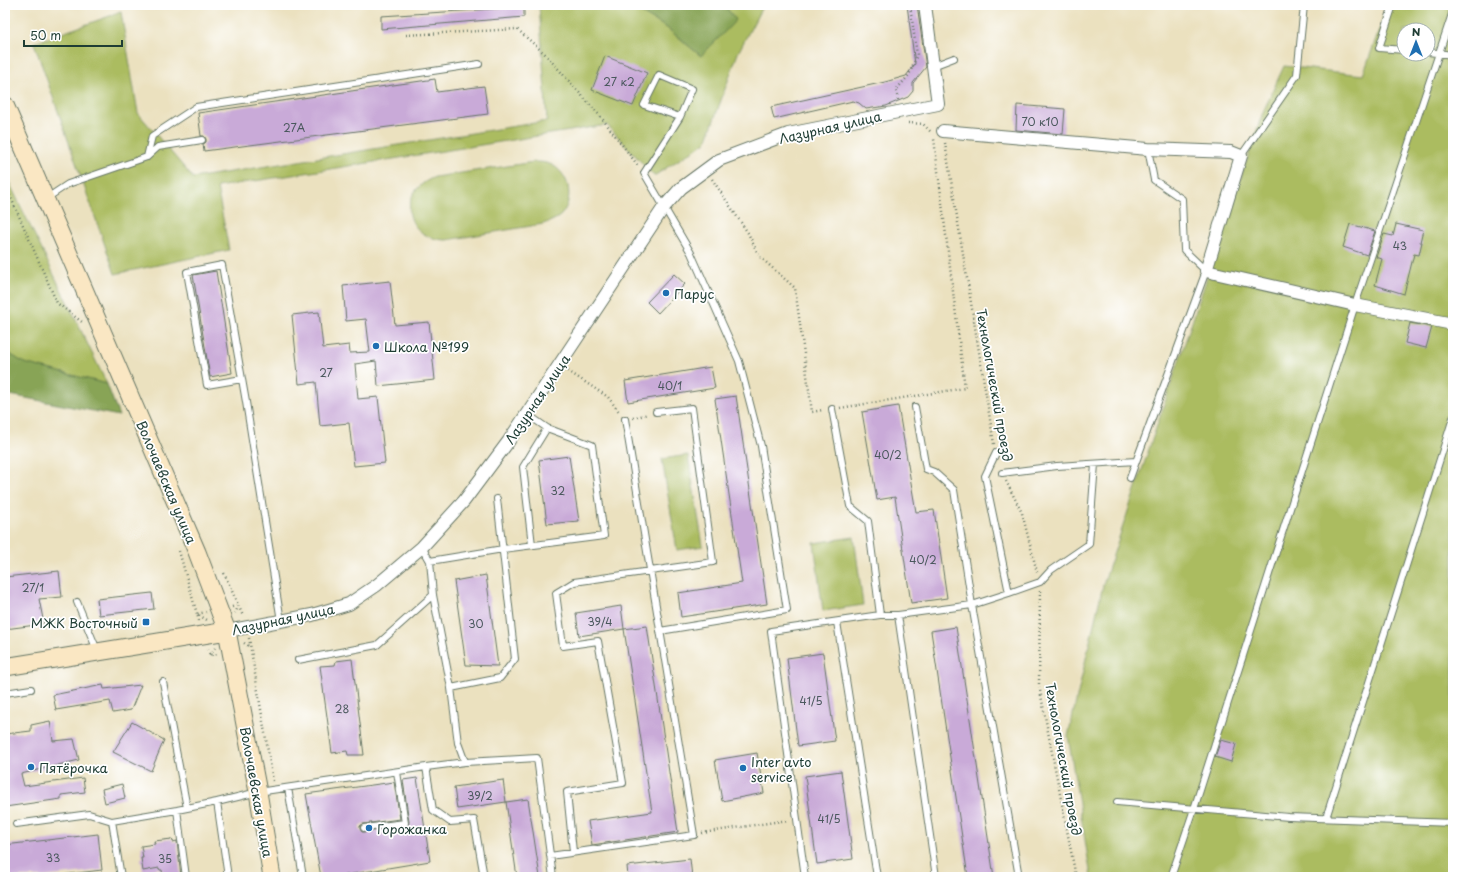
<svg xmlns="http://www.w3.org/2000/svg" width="1458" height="882" viewBox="0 0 1458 882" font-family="'Playpen Sans',sans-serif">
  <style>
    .green { fill: #abbc60; stroke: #657c4a; fill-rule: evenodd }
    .forest { fill: #88a456; stroke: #547045 }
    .building { fill: #c9aad8 }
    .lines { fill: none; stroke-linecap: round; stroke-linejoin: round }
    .lane-casing { stroke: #667665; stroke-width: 8 }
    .street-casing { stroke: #667665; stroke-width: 14 }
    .secondary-casing { stroke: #667665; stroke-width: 19 }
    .path { stroke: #667665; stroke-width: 2.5; stroke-dasharray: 1 3; stroke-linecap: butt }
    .lane { stroke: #fff; stroke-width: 6 }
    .street { stroke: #fff; stroke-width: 12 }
    .secondary { stroke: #fae7c3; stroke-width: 17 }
    .poi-dot { fill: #1f6fb2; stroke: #fff; stroke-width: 1.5 }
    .labels { text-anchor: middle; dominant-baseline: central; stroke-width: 3.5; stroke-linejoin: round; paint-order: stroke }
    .number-label { font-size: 11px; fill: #4a585d }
    .street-label { font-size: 13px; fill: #1f3d34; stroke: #fff }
    .poi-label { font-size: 13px; fill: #1f3d34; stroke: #fff; text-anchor: start }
  </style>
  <rect width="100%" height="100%" fill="#fff"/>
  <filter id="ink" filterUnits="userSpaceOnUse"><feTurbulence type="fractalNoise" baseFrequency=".025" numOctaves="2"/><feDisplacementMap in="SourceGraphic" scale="8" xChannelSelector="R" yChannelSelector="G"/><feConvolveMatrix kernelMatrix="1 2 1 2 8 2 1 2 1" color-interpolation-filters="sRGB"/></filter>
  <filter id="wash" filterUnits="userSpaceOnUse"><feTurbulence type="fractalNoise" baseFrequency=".012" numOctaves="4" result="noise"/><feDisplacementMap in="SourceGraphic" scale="16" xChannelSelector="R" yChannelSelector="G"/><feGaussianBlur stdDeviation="0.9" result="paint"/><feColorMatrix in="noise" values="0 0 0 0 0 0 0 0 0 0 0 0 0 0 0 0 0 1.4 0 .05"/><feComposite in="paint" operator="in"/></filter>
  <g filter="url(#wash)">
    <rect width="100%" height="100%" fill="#ebe1bf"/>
    <path class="green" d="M539 5H628L667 28 701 56 736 20 724 5H763L738 53 706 142 654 176 607 125 217 187 229 250 115 274 34 43 121 12 138 113 193 178 547 121Z
      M1388 5H1453V877H1091L1068 736 1103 585 1263 112 1284 66 1363 75ZM1404 30H1428V54H1404Z
      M534 162C540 162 546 162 552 165 570 174 575 201 560 216 555 220 549 222 543 224L447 240C404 240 395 192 435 177Z
      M5 174 107 384 24 363 5 351Z
      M688 455 703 546 677 550 662 459Z
      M854 537 863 605 823 611 814 543Z"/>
    <path class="forest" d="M628 5H724L736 20 701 56 667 28Z
      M5 351 24 363 107 384 119 416 5 394Z"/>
    <g id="blocks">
      <path class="building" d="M907 5H917L926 67 913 83V91L908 97 886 106 866 109 859 103 853 101 774 119 771 107 885 82 906 76 915 64Z
        M524 7V17L381 29V16Z
        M605 56 647 73 633 106 592 90Z
        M435 79 437 92 484 86 488 114 204 151 203 144 206 142V139L204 136H201L198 113Z
        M1017 105 1065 109 1063 134 1016 130Z
        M1350 224 1375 231 1367 255 1343 247Z
        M1396 224 1423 230 1420 242H1422L1419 255 1414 254 1404 294 1375 285 1382 259 1376 257 1384 234 1393 236Z
        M216 271 232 373 210 377 193 275Z
        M674 274 685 284 658 313 647 302Z
        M390 281 395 325 429 322 435 380 378 386 376 361 355 364 358 399 378 397 385 463 354 466 349 423 320 426 316 382 299 384 292 315 319 312 323 348 349 345 350 353 370 352 366 319 346 321 343 286Z
        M1410 323 1432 327 1426 348 1405 343Z
        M711 367 715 388 628 402 625 381Z
        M736 396 767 604 681 617 678 593 742 583 715 399Z
        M898 406 916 512 934 510 947 598 911 603 895 497 877 500 862 412Z
        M569 456 579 521 547 524 539 460Z
        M59 571 62 597 39 599 44 624 5 629V577Z
        M486 575 498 666 466 665 454 581Z
        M152 593 154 609 99 615 97 599Z
        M621 606 624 629 579 636 576 613Z
        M647 626 678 832 592 845 588 821 652 812 624 629Z
        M956 627 994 877H968L931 631Z
        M823 653 835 741 798 746 787 658Z
        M352 659 364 755H348L347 751 332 753 320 666 335 665 336 661Z
        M103 685 104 689 141 685 131 710 113 713 110 701 56 710 53 695Z
        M50 721 53 741 74 739 79 760 21 774 24 786 83 778 85 792 61 795V799L5 807V734L31 731V725Z
        M132 722 164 740 151 771 113 752Z
        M1221 740 1236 744 1231 762 1215 757Z
        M757 753 764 793 722 801 715 760Z
        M841 771 853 859 817 864 805 776Z
        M417 778 430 861 334 877H321L306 794 394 782 400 819 363 824 360 826V829L362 832H365L406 827 408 826 409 822 403 780Z
        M503 780 506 802 457 809 454 787Z
        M122 784 125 798 105 803 102 789Z
        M528 799 540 877H517L506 802Z
        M98 834 102 870 44 877H5V845Z
        M172 839 173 842 177 841 181 877H163L162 870H160L159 868 143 871 141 858H143L141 846 155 844 154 841Z
        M690 859 692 877H628L627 866Z"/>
    </g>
  </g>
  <g filter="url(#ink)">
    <use href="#blocks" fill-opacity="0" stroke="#667665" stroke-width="1"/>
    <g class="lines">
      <defs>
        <path id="lane" d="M1393 5 1379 48 1404 50
          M1428 52 1453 55
          M933 66 954 58
          M1241 156 1297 75 1304 5
          M147 157 152 136 196 107 479 64
          M47 198 68 184 147 157 158 147 202 140
          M242 379 207 385 187 272 222 265 246 402 281 621
          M915 407 926 469 934 472 954 490 972 605 1019 877
          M832 409 850 506 868 521 880 615
          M996 453 985 476 1009 593
          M1002 473 1057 466 1136 461
          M1130 478 1206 271 1184 250 1182 199 1154 180 1148 149
          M532 545 523 467 547 428
          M422 547 430 561 433 595 451 688 458 743 465 762
          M430 561 503 549 604 536 592 445 547 428 527 414
          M77 602 97 650
          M898 615 936 877
          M837 622 877 877
          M660 631 787 610 761 446 739 361 691 253 644 173 680 117 692 89 659 75 644 105 680 117
          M298 660 377 645 433 595
          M163 682 187 808
          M451 688 500 678 515 659 497 499
          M5 693 31 689
          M426 767 433 810 450 822 474 820 484 877
          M288 788 303 877
          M1117 802 1289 817 1453 823
          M177 810 186 877
          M1326 818 1453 418
          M16 824 89 814 112 821
          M364 828 405 823 397 772
          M573 852 567 792 623 783 598 641 563 646 556 593 574 582 713 562 692 408 656 412
          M550 856 694 835 625 419
          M121 877 112 821 177 810 217 802
          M228 877 217 802 258 792 426 767 465 762 537 758 553 877
          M805 877 771 631 880 615H898L972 605 1009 593 1040 582 1051 570 1089 544 1095 464
          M1171 877 1194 809 1355 305 1453 11"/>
        <path id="street" d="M943 131 1148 149 1231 152 1241 156 1206 271 1355 305 1453 324
          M227 631 312 615 349 604 377 585 422 547 464 501 508 442 664 207 681 188 719 160 788 134 938 104 925 5"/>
        <path id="secondary" d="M5 105 197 552 227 631 258 792 272 877
          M5 667 227 631"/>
      </defs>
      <use href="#lane" class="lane-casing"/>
      <use href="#street" class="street-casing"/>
      <use href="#secondary" class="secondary-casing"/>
      <path class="path" d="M406 35 517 29 545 54 601 117 639 167
        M898 100 896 90 909 75 917 55 910 5
        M908 123 923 124 932 133
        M945 143 994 444
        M712 179 748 233 759 256 795 288 812 412 823 410
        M5 184 57 303 82 322
        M568 371 608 397 620 413
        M840 408 965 388 934 139
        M633 418 648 414
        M1006 481 1022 513 1037 572
        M179 551 197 614 207 620
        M224 573 243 616
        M1040 591 1039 685 1076 877
        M232 607 239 605 235 613
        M199 621 197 614 206 612
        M249 638 273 781
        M244 643 250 647
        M208 649 210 655 218 654
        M210 655 215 648
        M702 833 788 820"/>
      <use href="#lane" class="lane"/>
      <use href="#street" class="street"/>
      <use href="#secondary" class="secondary"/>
    </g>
  </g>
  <g class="poi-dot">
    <circle cx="666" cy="293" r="4"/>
    <circle cx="376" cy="346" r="4"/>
    <rect x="142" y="618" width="8" height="8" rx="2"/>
    <circle cx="31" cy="767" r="4"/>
    <circle cx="743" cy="768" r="4"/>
    <circle cx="369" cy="828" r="4"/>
  </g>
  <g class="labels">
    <g class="number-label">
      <text x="619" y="81">27 к2</text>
      <text x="1040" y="121">70 к10</text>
      <text x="294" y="127">27А</text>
      <text x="1400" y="245">43</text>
      <text x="326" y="372">27</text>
      <text x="670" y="385">40/1</text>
      <text x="888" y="454">40/2</text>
      <text x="558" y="490">32</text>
      <text x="923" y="559">40/2</text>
      <text x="33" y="587">27/1</text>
      <text x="600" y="621">39/4</text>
      <text x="476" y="623">30</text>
      <text x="811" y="700">41/5</text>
      <text x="342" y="708">28</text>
      <text x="480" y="795">39/2</text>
      <text x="829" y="818">41/5</text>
      <text x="53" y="857">33</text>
      <text x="165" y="858">35</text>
    </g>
    <g class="street-label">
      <text transform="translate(830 127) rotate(-13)">Лазурная улица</text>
      <text transform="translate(995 385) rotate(80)">Технологический проезд</text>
      <text transform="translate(537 399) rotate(-56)">Лазурная улица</text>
      <text transform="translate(167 482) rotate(67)">Волочаевская улица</text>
      <text transform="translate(283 619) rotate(-12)">Лазурная улица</text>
      <text transform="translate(1064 759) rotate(80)">Технологический проезд</text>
      <text transform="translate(257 792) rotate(80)">Волочаевская улица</text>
    </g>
    <g class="poi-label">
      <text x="674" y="293">Парус</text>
      <text x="384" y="346">Школа №199</text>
      <text x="138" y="622" text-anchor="end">МЖК Восточный</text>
      <text x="751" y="761">Inter avto<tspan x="751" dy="15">service</tspan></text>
      <text x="39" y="767">Пятёрочка</text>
      <text x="377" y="828">Горожанка</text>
    </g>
  </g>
  <rect width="1458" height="882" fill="none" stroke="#fff" stroke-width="20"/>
  <g transform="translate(1416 42)"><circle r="19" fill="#ffffff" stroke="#a5b1ae"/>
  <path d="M0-3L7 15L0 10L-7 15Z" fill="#1f6fb2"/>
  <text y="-6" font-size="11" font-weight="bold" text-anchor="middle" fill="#1f3d34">N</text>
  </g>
  <path d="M24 40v6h98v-6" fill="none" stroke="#1f3d34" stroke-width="2"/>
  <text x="30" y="40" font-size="12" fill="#1f3d34" stroke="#ffffff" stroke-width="3" paint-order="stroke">50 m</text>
</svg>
